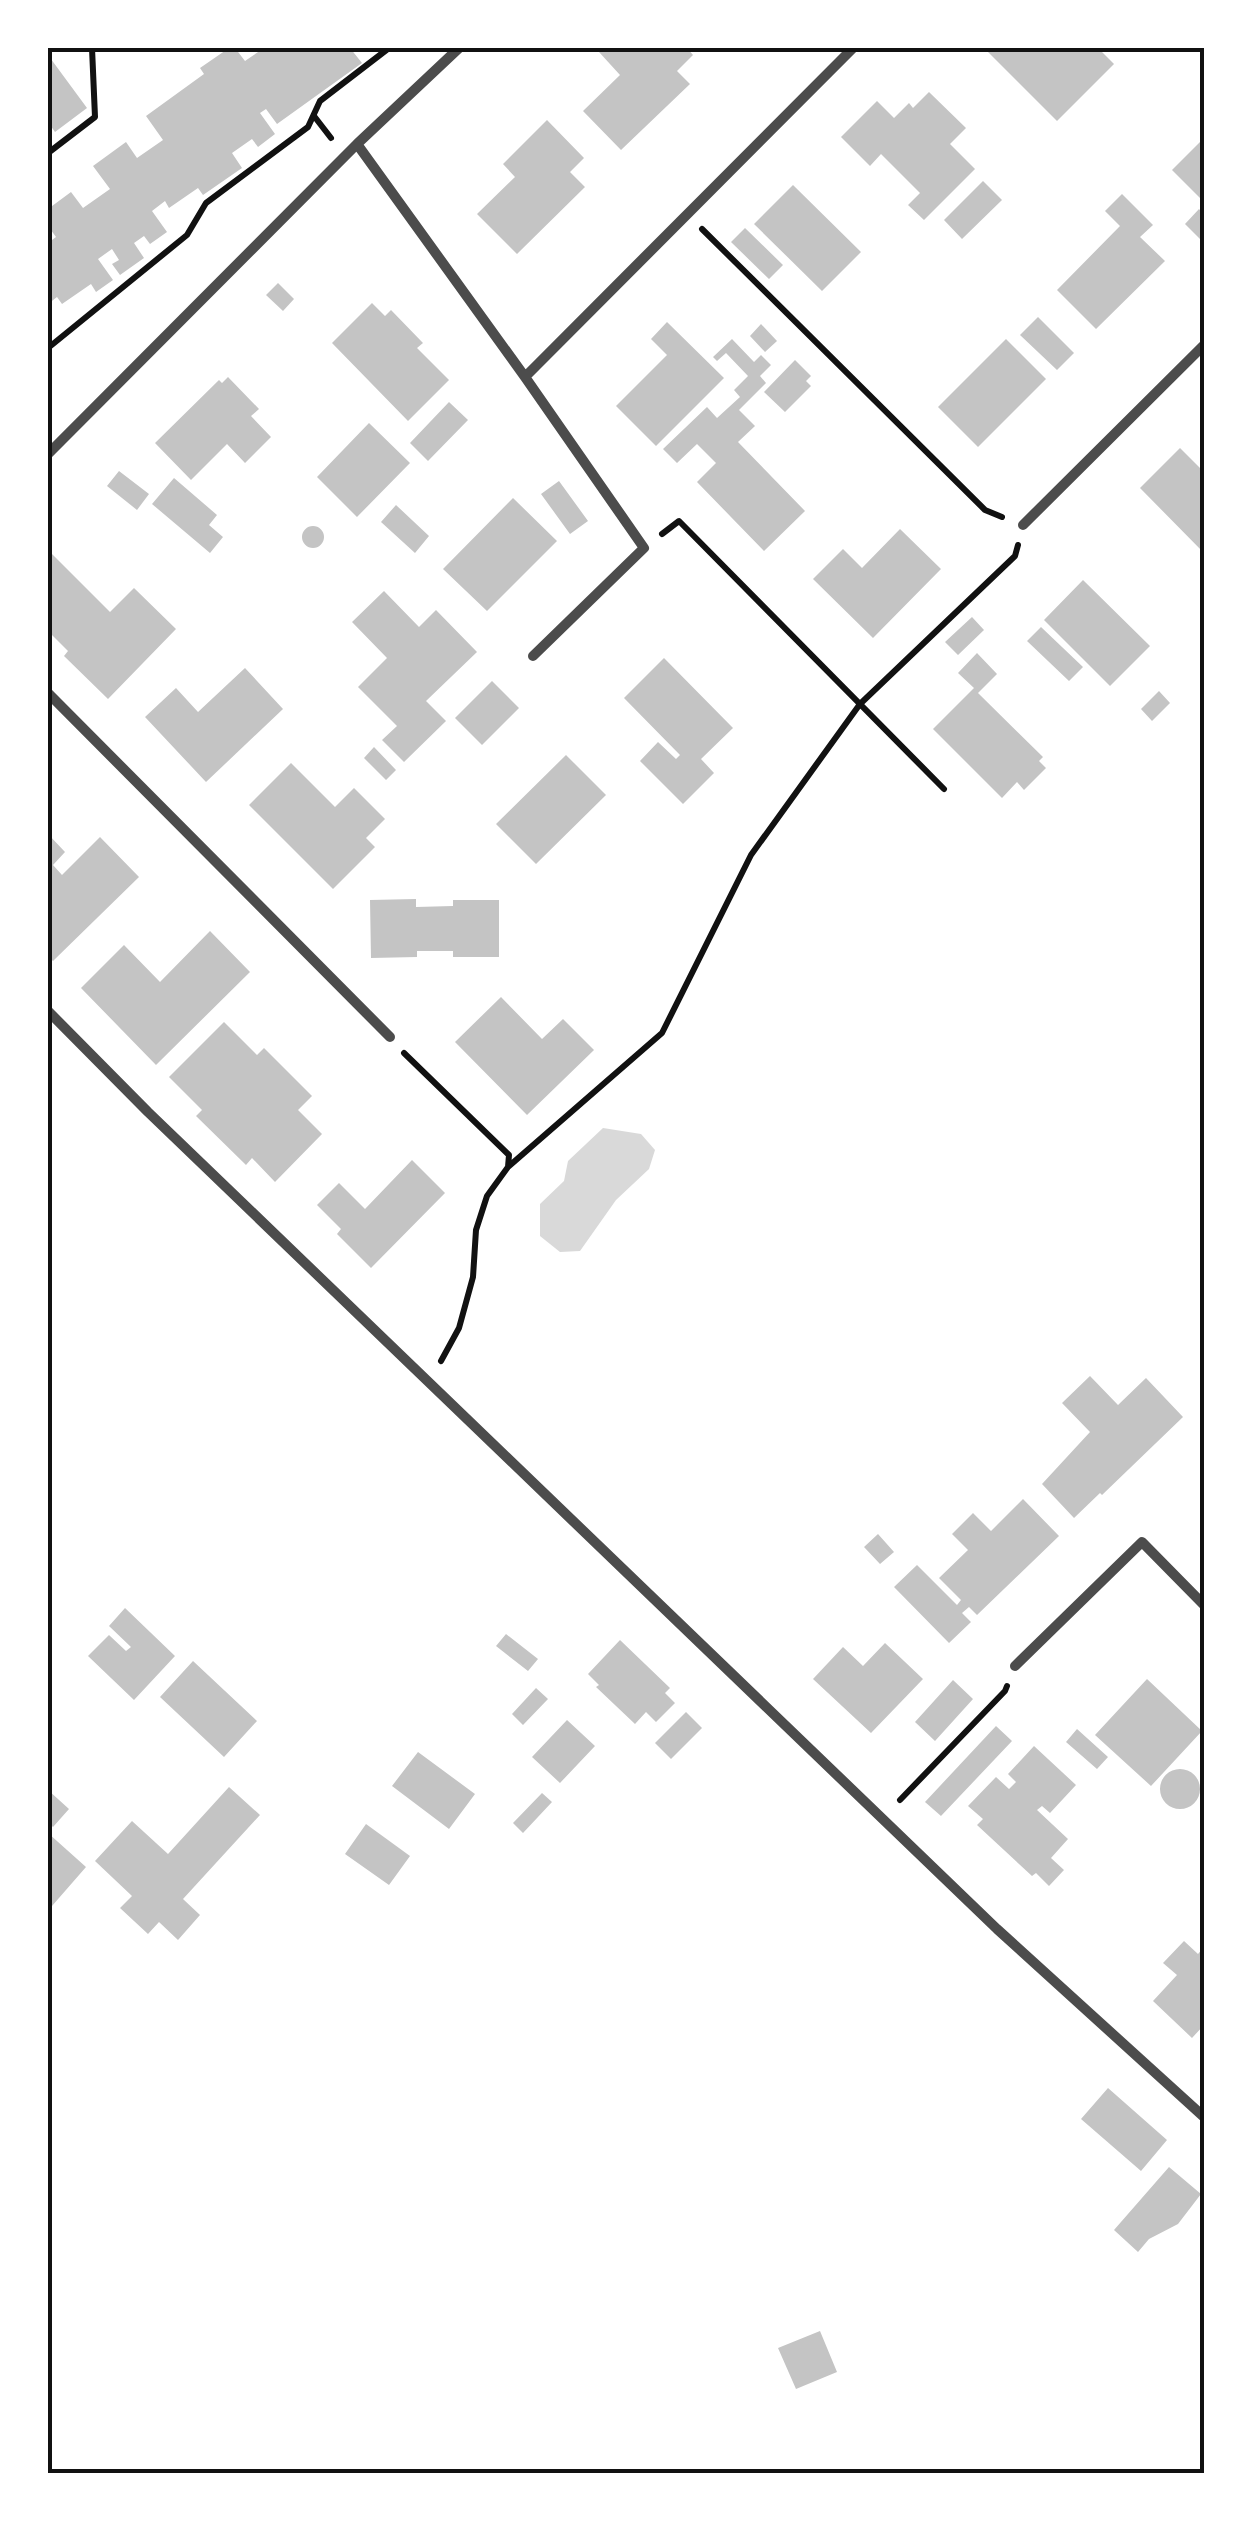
<svg xmlns="http://www.w3.org/2000/svg" width="1252" height="2521" viewBox="0 0 1252 2521" font-family="Signika,sans-serif">
  <style>
    .water { fill: #d9d9d9 }
    .building { fill: #c4c4c4 }
    .lines { fill: none; stroke-linecap: round; stroke-linejoin: round }
    .path { stroke: #111; stroke-width: 6 }
    .minor { stroke: #4c4c4c; stroke-width: 10 }
    .neatline { fill: none; stroke: #111; stroke-width: 4 }
  </style>
  <rect width="100%" height="100%" fill="#fff"/>
  <path class="water" d="M603 1128 641 1134 655 1150 649 1169 616 1200 580 1251 560 1252 540 1236V1204L564 1181 568 1161Z"/>
  <path class="building" d="M229 48H235L245 61 264 48H350L362 63 277 124 266 109 260 113 275 134 258 147 252 139 232 153 242 168 203 195 198 188 169 208 165 201 152 211 167 232 150 244 144 236 134 243 144 258 120 275 112 264 119 260 112 249 98 259 113 280 96 292 91 284 62 304 57 297 48 304V243L56 237 48 226V209L71 192 83 208 110 189 93 166 126 142 137 158 163 140 146 116 204 74 200 68Z
    M604 48H687L693 55 677 71 690 84 621 150 583 111 620 75 599 52Z
    M993 48H1098L1114 64 1057 121 988 52Z
    M48 55 87 108 55 132 48 122Z
    M929 92 966 128 950 144 975 169 924 220 908 205 920 193 881 154 870 166 841 137 877 101 894 118 909 103 913 108Z
    M547 120 584 158 570 172 585 187 517 254 477 214 515 177 503 164Z
    M1204 138V202L1172 170Z
    M983 181 1002 200 962 239 944 220Z
    M793 185 861 252 822 291 754 224Z
    M1122 194 1153 225 1140 237 1165 261 1096 329 1057 290 1120 226 1105 211Z
    M1199 209 1204 215V243L1185 224Z
    M745 228 783 265 769 279 731 242Z
    M278 283 294 299 283 311 266 295Z
    M372 303 385 316 391 310 423 343 417 348 449 380 408 421 332 343Z
    M1038 317 1074 353 1057 370 1020 335Z
    M667 322 724 378 656 446 616 406 667 355 651 339Z
    M761 324 777 341 765 352 750 336Z
    M732 339 754 362 761 355 771 365 760 376 766 383 739 410 755 426 738 442 805 511 764 551 697 482 716 463 697 444 677 463 663 449 707 407 717 418 740 397 734 390 748 376 726 353 717 361 713 357Z
    M1006 339 1046 379 978 447 938 407Z
    M795 360 811 376 806 381 811 386 785 412 764 392Z
    M228 377 259 409 251 416 271 437 245 463 227 444 191 480 155 443 219 380 222 383Z
    M449 402 468 420 428 461 410 443Z
    M369 423 410 463 357 517 317 477Z
    M1180 448 1204 472V553L1140 488Z
    M119 471 149 494 137 510 107 486Z
    M174 478 217 515 209 525 223 537 210 553 152 504Z
    M559 481 588 521 570 534 541 494Z
    M513 498 557 541 487 611 443 569Z
    M396 505 429 536 415 553 381 522Z
    M302 537a11 11 0 1 1 22 0a11 11 0 1 1-22 0Z
    M900 529 941 569 873 638 813 579 843 549 862 568Z
    M48 550 110 612 134 588 176 629 108 699 64 656 68 651 48 631Z
    M1083 580 1150 646 1110 686 1044 620Z
    M384 591 419 627 436 610 477 652 426 701 446 721 404 762 382 740 397 726 358 687 387 658 352 622Z
    M972 617 984 630 958 655 945 642Z
    M1041 627 1083 667 1069 681 1027 641Z
    M977 653 997 674 978 693 1043 757 1039 761 1046 768 1024 790 1017 782 1002 798 933 729 974 688 958 673Z
    M664 658 733 728 701 759 714 773 683 804 640 761 658 742 676 759 680 755 624 698Z
    M245 668 283 709 206 782 145 717 176 688 198 712Z
    M492 681 519 708 482 745 455 718Z
    M1159 691 1170 703 1152 721 1141 709Z
    M374 747 396 770 386 780 364 758Z
    M566 755 606 795 536 864 496 824Z
    M291 763 335 807 354 788 385 819 366 838 375 847 333 889 249 805Z
    M48 834 65 852 53 865 62 875 100 837 139 877 53 961 48 956Z
    M416 899V907L453 906V900H499V957H453V951H417V957L371 958 370 900Z
    M210 931 250 972 156 1065 81 988 124 945 160 982Z
    M501 997 542 1039 563 1019 594 1050 527 1115 455 1042Z
    M224 1022 257 1055 264 1048 312 1096 298 1110 322 1134 275 1182 252 1158 246 1165 196 1116 202 1110 169 1077Z
    M412 1160 445 1193 371 1268 337 1234 341 1229 317 1205 339 1183 365 1209Z
    M1090 1376 1118 1405 1146 1378 1183 1417 1102 1495 1100 1493 1074 1518 1042 1484 1090 1432 1062 1403Z
    M1023 1499 1059 1536 977 1615 969 1607 962 1613 971 1622 949 1643 894 1587 917 1565 957 1605 961 1600 939 1578 968 1550 952 1534 973 1513 991 1531Z
    M878 1534 894 1552 880 1564 864 1547Z
    M125 1608 175 1656 134 1700 88 1656 109 1635 126 1651 131 1647 109 1626Z
    M506 1634 538 1659 528 1671 496 1646Z
    M620 1640 670 1688 665 1693 675 1703 656 1722 646 1712 635 1724 596 1687 599 1685 588 1674Z
    M885 1643 923 1679 871 1733 813 1679 843 1647 863 1666Z
    M193 1661 257 1721 224 1757 160 1697Z
    M1147 1679 1202 1731 1151 1786 1095 1735Z
    M953 1680 973 1699 935 1741 915 1722Z
    M536 1688 548 1699 523 1725 512 1714Z
    M686 1712 702 1728 671 1759 655 1743Z
    M567 1720 595 1746 560 1783 532 1757Z
    M996 1726 1012 1741 941 1816 925 1802Z
    M1077 1729 1108 1757 1097 1769 1066 1742Z
    M1034 1746 1076 1785 1050 1813 1042 1806 1037 1810 1068 1839 1051 1858 1064 1870 1049 1886 1036 1873 1032 1876 977 1825 983 1819 968 1806 996 1777 1009 1789 1016 1782 1008 1774Z
    M418 1752 475 1794 449 1829 392 1786Z
    M1160 1789a20 20 0 1 1 40 0a20 20 0 1 1-40 0Z
    M229 1787 260 1815 183 1899 200 1915 178 1940 159 1922 148 1934 120 1908 132 1896 95 1861 132 1821 168 1854Z
    M48 1790 69 1809 53 1827 48 1822Z
    M542 1793 552 1802 523 1833 513 1823Z
    M366 1824 410 1856 389 1885 345 1854Z
    M48 1833 86 1867 52 1906 48 1902Z
    M1184 1941 1198 1954 1204 1947V2025L1192 2038 1153 2001 1177 1975 1163 1963Z
    M1108 2088 1167 2140 1141 2171 1081 2119Z
    M1169 2167 1201 2194 1178 2224 1149 2239 1138 2252 1114 2230Z
    M820 2331 837 2372 796 2389 778 2348Z"/>
  <g class="lines">
    <path class="path" d="M314 116 331 138
      M48 153 95 117 92 48
      M702 229 985 510 1002 517
      M48 348 187 235 206 203 308 127 320 101 389 48
      M662 534 679 521 944 789
      M404 1053 509 1155 508 1167 487 1196 476 1230 473 1277 459 1328 441 1361
      M508 1167 662 1033 751 855 860 704 1015 556 1018 545
      M900 1800 1005 1691 1007 1686"/>
    <path class="minor" d="M357 144 525 377 644 548 533 656
      M525 377 853 48
      M48 454 357 144 459 48
      M1023 525 1204 345
      M48 693 390 1037
      M48 1011 148 1112 997 1929 1204 2117
      M1015 1666 1142 1542 1204 1605"/>
  </g>
  <rect width="1252" height="2521" fill="none" stroke="#ffffff" stroke-width="100"/>
  <rect x="50" y="50" width="1152" height="2421" class="neatline"/>
</svg>
